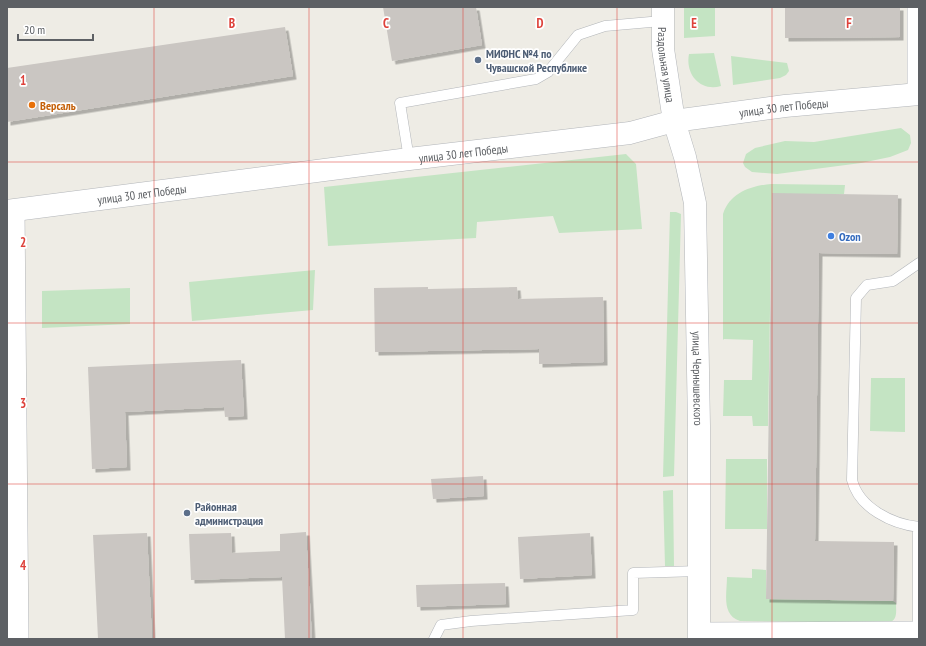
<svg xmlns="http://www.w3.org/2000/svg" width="926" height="646" viewBox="0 0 926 646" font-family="'PT Sans Narrow',sans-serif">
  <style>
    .green { fill: #c4e4c3 }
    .building { fill: #cac6c2; filter: url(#shadow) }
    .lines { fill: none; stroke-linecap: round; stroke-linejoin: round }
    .service-casing { stroke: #b2b5b9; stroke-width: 11 }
    .minor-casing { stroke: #b2b5b9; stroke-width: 22 }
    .tertiary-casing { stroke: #b2b5b9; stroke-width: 23 }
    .service { stroke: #fff; stroke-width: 10 }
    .minor { stroke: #fff; stroke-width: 21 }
    .tertiary { stroke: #fff; stroke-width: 22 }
    .grid { fill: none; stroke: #de423b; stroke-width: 1; stroke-opacity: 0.55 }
    .service-dot { fill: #5c6f8a; stroke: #fff; stroke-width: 1.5 }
    .food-dot { fill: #e8710a; stroke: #fff; stroke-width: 1.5 }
    .shop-dot { fill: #3f7fe0; stroke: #fff; stroke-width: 1.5 }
    .labels { text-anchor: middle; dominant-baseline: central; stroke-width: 3.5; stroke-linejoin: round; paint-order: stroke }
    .service-label { font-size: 12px; font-weight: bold; fill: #4e5e75; stroke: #fff; text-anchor: start }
    .street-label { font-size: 12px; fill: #5d6064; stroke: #fff }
    .food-label { font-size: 12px; font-weight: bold; fill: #c56008; stroke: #fff; text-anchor: start }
    .shop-label { font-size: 12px; font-weight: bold; fill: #366cbe; stroke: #fff; text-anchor: start }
    .grid-label { font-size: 13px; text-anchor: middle; font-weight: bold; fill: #de423b; stroke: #fff; stroke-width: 3.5; stroke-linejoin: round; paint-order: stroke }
  </style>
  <defs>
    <filter id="shadow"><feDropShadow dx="3.5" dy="3.5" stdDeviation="0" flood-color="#0004"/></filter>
  </defs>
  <rect width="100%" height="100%" fill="#eeece5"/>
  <path class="green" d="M684 7H715V36L684 38Z
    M714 53 721 86C700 92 685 74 689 54Z
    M731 56 787 63 789 71 786 75 780 78 733 85Z
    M901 128 910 135 911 143 908 150 890 157 861 163 777 174 752 172 745 167 743 163 746 154 755 148 785 141 814 142Z
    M626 154 636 164 642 229 559 233 553 216 477 222 476 238 328 246 324 187Z
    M771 184 845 185 844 194H772L768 426H753L752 416H723L724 380H752L753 340 724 339 723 340V214C730 193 750 186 771 184Z
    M670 212H676L681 214 674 476 663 477Z
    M315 270 313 310 192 321 189 282Z
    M130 288V324L42 328V291Z
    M871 378H905V432L870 431Z
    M726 459H767V529H725Z
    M673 490 674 566H665L663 491Z
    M752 569 766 570V599L893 601 896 603C896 612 898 620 888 623L740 621C721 615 727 593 727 577L752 578Z"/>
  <path class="building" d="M383 7H476L482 45 392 61Z
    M785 7H900V37L785 38Z
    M285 27 293 76 7 122V68Z
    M772 193 898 195 897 254 819 253 815 541 894 542 893 601 766 599Z
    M428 287V289L517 287 518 299 603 297 604 362 539 364V349L375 352 374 288Z
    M241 360 244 416 225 417 224 407 125 412 127 467 92 469 88 367Z
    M483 476 484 496 433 499 431 479Z
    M306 532 312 639H285L282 577 191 580 189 534 231 533 232 553 280 551V534Z
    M147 533 152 639H98L93 535Z
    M590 533 592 575 520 579 518 537Z
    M505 583 506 604 417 607 416 585Z"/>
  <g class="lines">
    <defs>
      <path id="service" d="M409 159 400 103 536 79 548 72 578 35 605 26 662 21
        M919 263 893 281 867 285 856 298 852 480C859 508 892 524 919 527
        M918 527V635
        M434 639 441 625 471 621 633 610V573L699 571"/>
      <path id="minor" d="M918 7V94
        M14 210 18 639
        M699 633 919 632"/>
      <g id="tertiary">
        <path id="s1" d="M663 7V49L674 121 685 157 695 203 699 426V639"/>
        <path id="s2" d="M7 211 409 159 630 133 674 121 785 106 919 94"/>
      </g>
    </defs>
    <use href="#service" class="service-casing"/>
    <use href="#minor" class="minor-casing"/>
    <use href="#tertiary" class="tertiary-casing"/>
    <use href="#service" class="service"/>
    <use href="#minor" class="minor"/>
    <use href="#tertiary" class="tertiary"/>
  </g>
  <path class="grid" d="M154 7V639M309 7V639M463 7V639M617 7V639M772 7V639M7 162H919M7 323H919M7 484H919"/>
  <g class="service-dot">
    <circle cx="478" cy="60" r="4"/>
    <circle cx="187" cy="513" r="4"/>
  </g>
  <circle class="food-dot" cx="32" cy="105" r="4"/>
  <circle class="shop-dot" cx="831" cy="236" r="4"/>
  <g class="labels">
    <g class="service-label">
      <text x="486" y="53">МИФНС №4 по<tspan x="486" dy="14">Чувашской Республике</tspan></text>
      <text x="195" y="506">Районная<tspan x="195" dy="14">администрация</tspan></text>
    </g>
    <g class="street-label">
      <text stroke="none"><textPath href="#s1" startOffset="58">Раздольная улица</textPath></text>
      <text stroke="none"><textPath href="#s2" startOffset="784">улица 30 лет Победы</textPath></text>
      <text stroke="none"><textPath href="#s2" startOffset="460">улица 30 лет Победы</textPath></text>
      <text stroke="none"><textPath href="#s2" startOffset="136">улица 30 лет Победы</textPath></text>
      <text stroke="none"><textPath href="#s1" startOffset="375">улица Чернышевского</textPath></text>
    </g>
    <g class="food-label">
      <text x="40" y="105">Версаль</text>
    </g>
    <g class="shop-label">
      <text x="839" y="236">Ozon</text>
    </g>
  </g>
  <g class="grid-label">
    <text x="232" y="28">B</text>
    <text x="386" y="28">C</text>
    <text x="540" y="28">D</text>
    <text x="694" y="28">E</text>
    <text x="849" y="28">F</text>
    <text x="23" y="85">1</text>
    <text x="23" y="247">2</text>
    <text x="23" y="408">3</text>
    <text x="23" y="570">4</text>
  </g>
  <rect width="926" height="646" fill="none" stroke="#5d6064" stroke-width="16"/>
  <path d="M18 34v6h75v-6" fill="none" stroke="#5d6064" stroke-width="2"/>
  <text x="24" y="34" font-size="12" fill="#5d6064" stroke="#ffffff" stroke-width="3" paint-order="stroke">20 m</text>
</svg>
